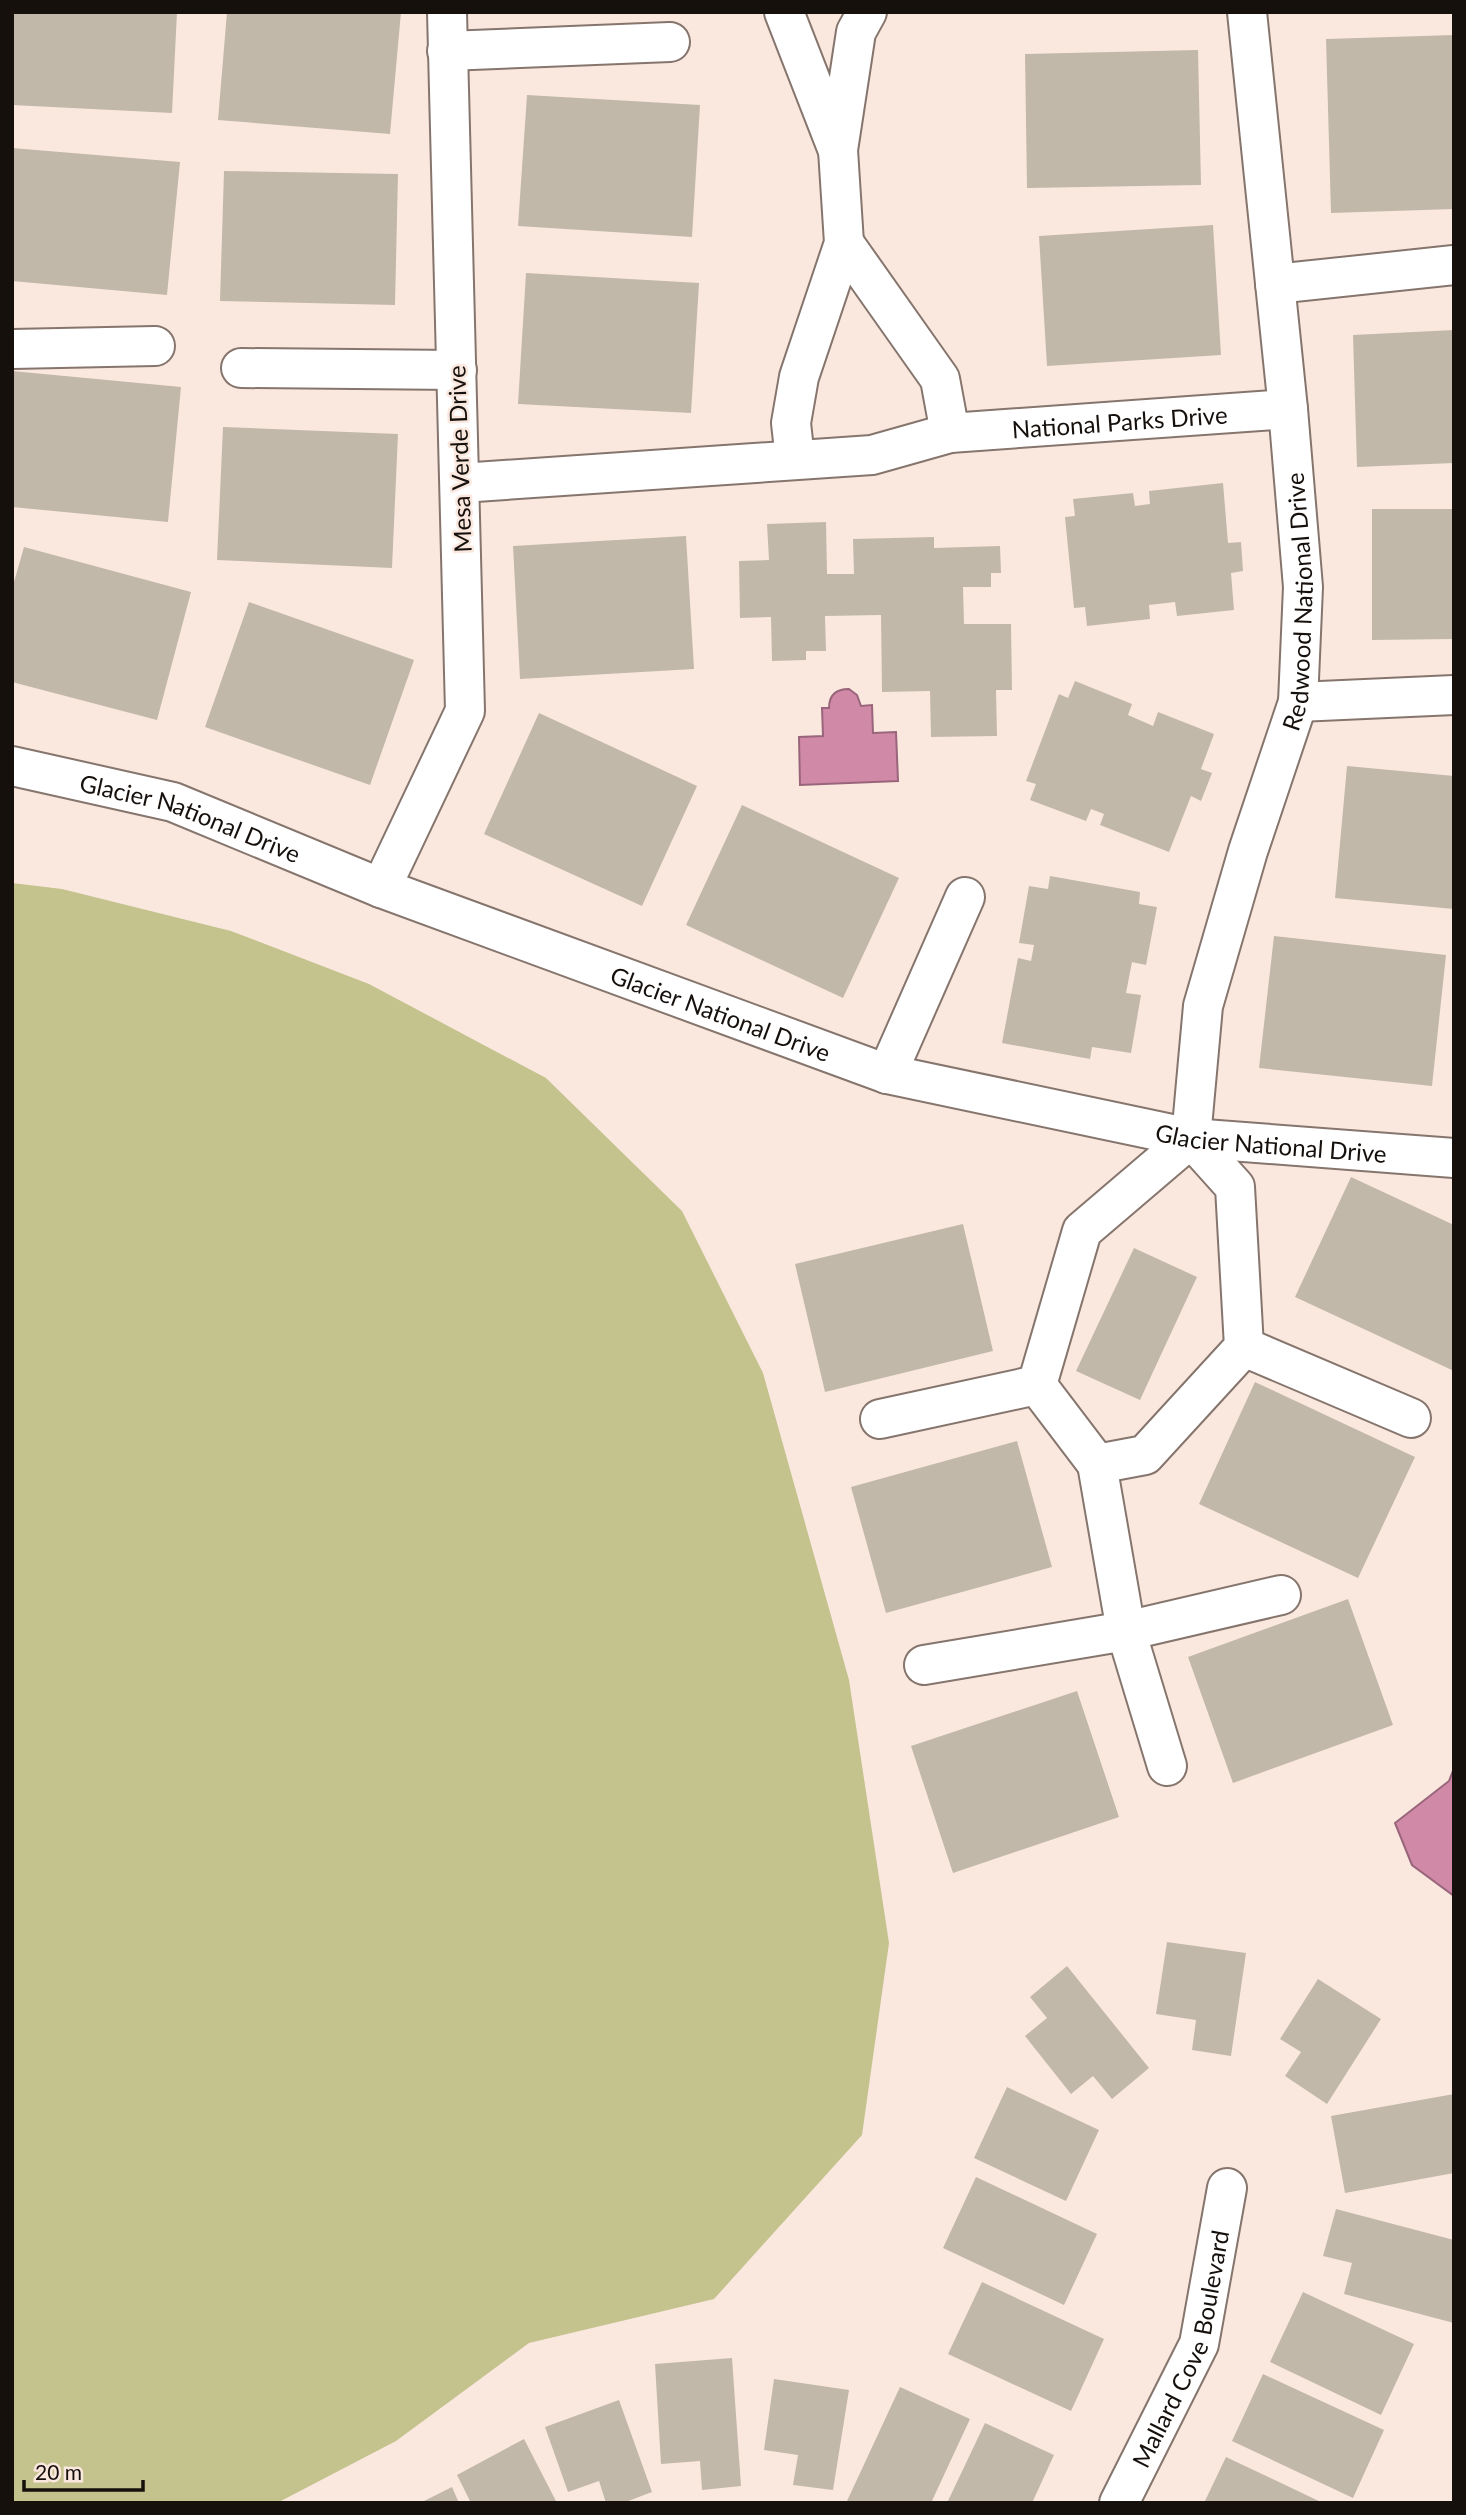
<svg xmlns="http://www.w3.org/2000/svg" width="1466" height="2515" viewBox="0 0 1466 2515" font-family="Lato,sans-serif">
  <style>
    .green { fill: #c4c28d }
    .water { fill: #d189a8; stroke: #99657a; stroke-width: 2 }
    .building { fill: #c2b8a9 }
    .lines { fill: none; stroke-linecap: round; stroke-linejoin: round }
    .minor-casing { stroke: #85756d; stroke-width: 42 }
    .minor { stroke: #fff; stroke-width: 38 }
    .labels { text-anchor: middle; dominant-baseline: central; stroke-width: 5; stroke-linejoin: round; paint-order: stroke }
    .street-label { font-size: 24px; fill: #16100d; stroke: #fae8df }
  </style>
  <rect width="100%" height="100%" fill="#fae8df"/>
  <path class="green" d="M12 883 62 889 231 931 369 984 546 1078 682 1211 763 1373 849 1680 889 1943 862 2135 714 2299 529 2343 396 2441 277 2503H12Z"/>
  <path class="water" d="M849 689 857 695 861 706 872 705 873 733 896 732 898 781 800 785 799 737 823 736 822 708H829C829 695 836 689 849 689Z
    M1454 1768V1896L1412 1865 1395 1823 1449 1781Z"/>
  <path class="building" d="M12 12H177L172 113 12 105Z
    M227 12H401L390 134 218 120Z
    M1454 35V209L1331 213 1326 39Z
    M1198 50 1201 185 1027 188 1025 54Z
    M527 95 700 105 692 237 518 226Z
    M12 148 180 162 167 295 12 281Z
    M224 171 398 174 395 305 220 301Z
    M1213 225 1221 355 1047 366 1039 236Z
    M526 273 699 283 691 413 518 404Z
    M1454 330V463L1357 467 1353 335Z
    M12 371 181 387 168 522 12 507Z
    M223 427 398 434 392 568 217 560Z
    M1223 483 1228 543 1241 542 1243 571 1231 573 1234 610 1177 616 1175 602 1149 605 1150 619 1087 626 1085 607 1074 608 1065 517 1075 516 1073 499 1133 493 1135 506 1150 504 1149 491Z
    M1372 509H1454V639L1372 640Z
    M826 522 827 574H854L853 539 934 537V548L1000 546 1001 573H991V587H963L964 624H1011L1012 690H996L997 736 931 737 930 691 882 692 881 615 825 616 826 651H806V660L772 661 771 617 740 618 739 561 769 560 767 524Z
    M686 536 694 669 520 679 513 546Z
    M24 547 191 592 157 720 12 682V589Z
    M249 602 414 660 370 785 205 727Z
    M1075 681 1132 704 1128 715 1153 726 1158 712 1214 734 1201 769 1212 773 1201 801 1191 796 1169 852 1100 825 1104 814 1091 809 1086 821 1030 800 1036 784 1026 781 1059 694 1068 698Z
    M539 713 697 786 642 906 484 834Z
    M1347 766 1454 776V909L1335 898Z
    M742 805 899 878 843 998 686 925Z
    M1050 876 1140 892 1139 904 1157 907 1146 965 1132 962 1126 993 1141 995 1131 1053 1092 1047 1090 1059 1002 1043 1018 958 1031 961 1034 945 1019 943 1029 886 1048 889Z
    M1274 936 1446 955 1432 1086 1259 1068Z
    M1351 1177 1454 1225V1371L1295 1297Z
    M963 1224 993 1351 825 1392 795 1264Z
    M1134 1248 1197 1277 1140 1400 1076 1371Z
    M1255 1382 1415 1457 1358 1578 1199 1504Z
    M1017 1441 1052 1567 886 1613 851 1487Z
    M1348 1599 1393 1725 1233 1783 1188 1657Z
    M1077 1691 1119 1817 953 1873 911 1746Z
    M1167 1942 1246 1953 1231 2056 1192 2050 1196 2020 1156 2014Z
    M1067 1966 1149 2068 1112 2099 1093 2076 1071 2094 1025 2036 1047 2018 1030 1997Z
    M1318 1979 1381 2019 1327 2104 1285 2076 1301 2052 1280 2039Z
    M1007 2087 1099 2130 1066 2201 974 2158Z
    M1454 2094V2173L1345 2193 1331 2116Z
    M976 2177 1097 2234 1064 2305 943 2248Z
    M1336 2209 1454 2240V2323L1344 2294 1352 2263 1323 2256Z
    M982 2282 1104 2339 1071 2411 948 2354Z
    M1303 2292 1414 2344 1381 2415 1270 2362Z
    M732 2358 741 2486 702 2490 700 2461 661 2464 655 2364Z
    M1263 2374 1384 2430 1353 2498 1232 2441Z
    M774 2379 849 2390 833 2490 793 2485 798 2455 764 2450Z
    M900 2387 970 2419 931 2503H850L847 2501Z
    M619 2400 652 2492 623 2503H606L599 2481 568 2492 545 2427Z
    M985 2423 1054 2455 1032 2503H947Z
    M524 2439 557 2503H471L457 2475Z
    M1226 2457 1323 2503H1204Z
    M452 2487 459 2503H420Z"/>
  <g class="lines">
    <defs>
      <g id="minor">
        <path d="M784 12 837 148"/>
        <path d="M447 51 670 42"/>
        <path d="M844 243 940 379 950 433"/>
        <path d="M1275 284 1454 265"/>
        <path d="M12 349 155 346"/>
        <path d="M241 368 457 370"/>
        <path d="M795 459 791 423 799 377 844 243 838 150 856 32 867 12"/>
        <path id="s1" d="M461 483 872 455 950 433 1288 409"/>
        <path d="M1298 702 1454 695"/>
        <path id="s2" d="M12 766 173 802 381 888 887 1074 1191 1138 1454 1158"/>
        <path d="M381 888 465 711 447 12"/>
        <path d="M887 1074 965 897"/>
        <path id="s3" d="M1191 1138 1235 1187 1244 1347 1145 1455 1097 1464 1037 1385 1082 1231 1191 1138 1203 1006 1248 851 1298 702 1303 587 1288 409 1247 12"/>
        <path d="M1244 1347 1411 1418"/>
        <path d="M880 1419 1037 1385"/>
        <path d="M1097 1464 1126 1631 1167 1766"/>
        <path d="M924 1665 1126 1631 1281 1595"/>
        <path id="s4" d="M1119 2503 1199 2344 1227 2188"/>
      </g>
    </defs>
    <use href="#minor" class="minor-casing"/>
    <use href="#minor" class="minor"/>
  </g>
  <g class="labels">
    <g class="street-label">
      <text stroke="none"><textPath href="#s1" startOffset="663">National Parks Drive</textPath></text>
      <text transform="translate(459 459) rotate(-92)">Mesa Verde Drive</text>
      <text stroke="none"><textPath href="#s3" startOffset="1376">Redwood National Drive</textPath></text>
      <text stroke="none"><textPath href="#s2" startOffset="186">Glacier National Drive</textPath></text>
      <text stroke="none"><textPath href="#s2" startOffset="752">Glacier National Drive</textPath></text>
      <text stroke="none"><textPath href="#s2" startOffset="1320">Glacier National Drive</textPath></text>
      <text stroke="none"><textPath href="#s4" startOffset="168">Mallard Cove Boulevard</textPath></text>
    </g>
  </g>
  <rect width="1466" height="2515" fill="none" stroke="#16100d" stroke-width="28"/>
  <path d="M24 2480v10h119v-10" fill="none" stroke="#16100d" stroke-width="3.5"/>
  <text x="35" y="2480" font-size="21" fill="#16100d" stroke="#fae8df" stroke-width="5" paint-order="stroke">20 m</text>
</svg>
